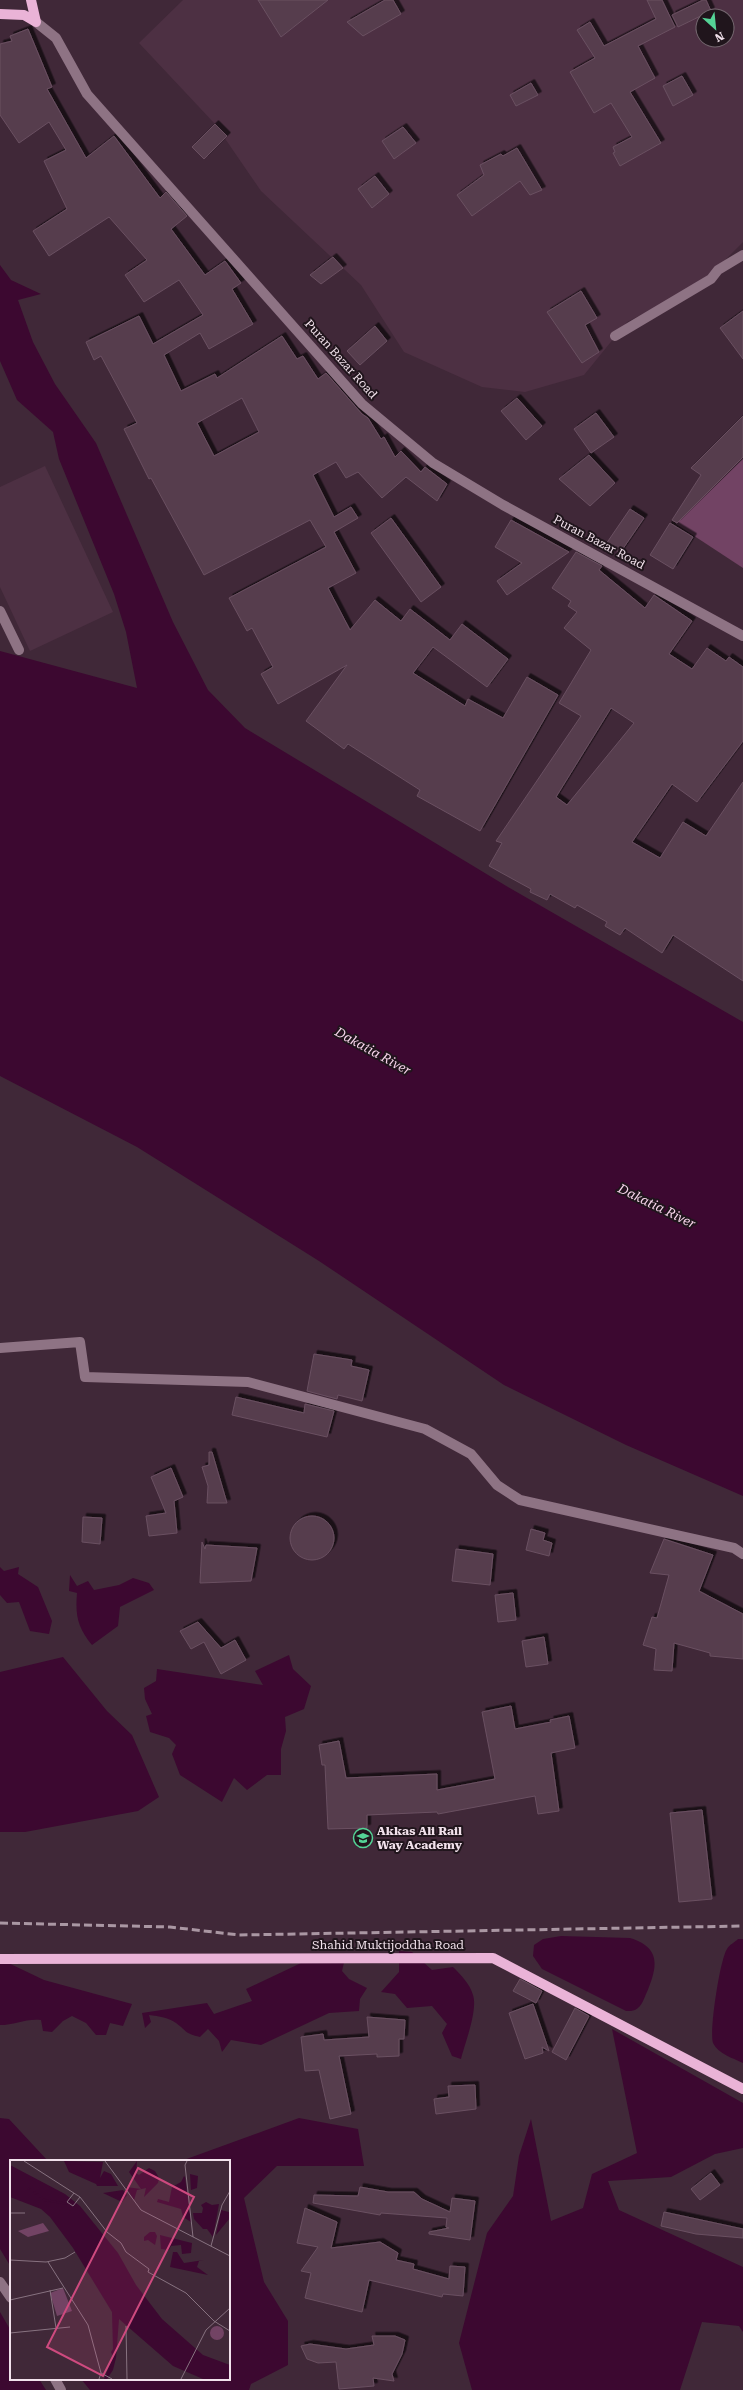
<svg xmlns="http://www.w3.org/2000/svg" width="743" height="2390" viewBox="0 0 743 2390" font-family="'Roboto Serif',serif">
  <style>
    .built { fill: #4d3043; fill-rule: evenodd }
    .green { fill: #724364 }
    .water { fill: #3c0830 }
    .building { fill: #563d4e; stroke: #6a5061; fill-rule: evenodd; filter: url(#shadow) }
    .lines { fill: none; stroke-linecap: round; stroke-linejoin: round }
    .minor { stroke: #8e7384; stroke-width: 10 }
    .major { stroke: #eab3d7; stroke-width: 10 }
    .rail { stroke: #aa97a3; stroke-width: 3; stroke-dasharray: 8 4; stroke-linecap: butt }
    .labels { text-anchor: middle; dominant-baseline: central; stroke-width: 4; stroke-linejoin: round; paint-order: stroke }
    .street-label { font-size: 12px; fill: #f1e1eb; stroke: #20151c }
    .poi-label { font-size: 12px; font-weight: bold; fill: #f1e1eb; stroke: #20151c; text-anchor: start }
    .water-label { font-size: 13px; font-style: italic; fill: #f9d6ed; stroke: #20151c }
    .inset-river { fill: none; stroke: #3c0830; stroke-width: 2 }
    .inset-road { fill: none; stroke: #877280; stroke-width: 1 }
    .view { fill: #ce4a7f; fill-opacity: 0.15; stroke: #ce4a7f; stroke-width: 2 }
    .inset-edge { fill: none; stroke: #f1e1eb; stroke-width: 2 }
  </style>
  <defs>
    <filter id="shadow"><feDropShadow dx="3.5" dy="-3.5" stdDeviation="0" flood-color="#0009"/></filter>
  </defs>
  <rect width="100%" height="100%" fill="#402838"/>
  <path class="built" d="M183 0H743V242L712 273 672 299 627 322 584 375 525 392 482 387 404 352 361 285 261 191 215 124 139 43ZM703 16H727V40H703Z
    M45 466 113 612 30 651 0 587V487Z"/>
  <path class="green" d="M743 459V568L676 524Z"/>
  <path class="water" d="M0 265 11 280 41 294 18 300 33 342 55 384 96 443 173 622 208 690 245 728 508 887 743 1022V1496L626 1445 504 1385 319 1261 137 1147 0 1076V651L137 688 126 632 114 594 59 459 53 432 17 400 0 361Z
    M0 1567 4 1571 19 1567 18 1574 38 1587 52 1621 49 1634 30 1631 19 1602 7 1603 0 1595Z
    M70 1575 77 1586 88 1581 94 1590 119 1585 133 1578 149 1583 154 1590 120 1607 118 1626 92 1645C78 1628 75 1616 77 1593L69 1591Z
    M289 1655 293 1669 311 1686 304 1709 285 1717 286 1731 281 1749V1775H267L247 1790 234 1778 222 1802 180 1775 172 1754 176 1745 169 1738 150 1732 146 1716 152 1714 145 1699 144 1688 156 1681 157 1669 263 1685 255 1671Z
    M63 1657 107 1711 132 1735 159 1797 138 1811 25 1832H0V1672Z
    M561 1936 630 1938C662 1948 657 1967 647 1992 644 1998 642 2007 635 2010 633 2011 629 2011 626 2011L542 1969 533 1956 534 1945 543 1939Z
    M738 1939H743V2063C733 2058 718 2054 713 2043 709 2032 720 1959 727 1949 729 1945 735 1942 738 1939Z
    M399 1951 412 1952 432 1970 453 1967C461 1975 470 1984 473 1995 478 2010 465 2043 461 2059L452 2056 442 2033 447 2024 432 2006 407 2008 395 1994 381 1992 399 1972Z
    M346 1954 342 1971 349 1979 367 1988 360 1999 359 2011 329 2013 261 2045 231 2040 222 2052 219 2041 208 2029 200 2037C184 2033 188 2032 176 2023 169 2018 159 2016 149 2015L151 2022 145 2028 142 2013 207 2003 214 2014 252 2001 246 1989 318 1955Z
    M0 1959 44 1980 132 2004 123 2026 110 2023 106 2035H96L86 2023 72 2016 63 2021 52 2032 43 2031 41 2020C27 2018 14 2025 0 2025Z
    M612 2029 743 2103V2148L715 2154 671 2177 608 2181 619 2210 743 2267V2332L739 2326 702 2322 680 2390H472L459 2343 487 2233 513 2196 519 2156 531 2119 551 2221 583 2208 592 2174 637 2153Z
    M0 2118 9 2119 48 2161H11V2267L0 2249Z
    M299 2118 358 2129 364 2166H277L244 2198 264 2282 288 2321V2365L251 2384 249 2390H90L81 2379H229V2161H181Z
    M0 2312 11 2331V2379H39L46 2390H0Z"/>
  <path class="building" d="M258 0H328L281 37Z
    M385 0H393L401 14 363 36 347 22Z
    M647 0H662L675 27 638 46 655 78 630 92 661 143 620 166 613 153 615 152 613 147 632 137 611 103 594 113 570 72 595 58 577 30 590 22 604 46 656 19Z
    M703 0H706L711 11 678 27 672 15Z
    M28 29 52 87 47 89 86 158 114 136 160 198 166 192 187 216 171 229 205 275 225 261 241 283 232 289 253 324 209 349 200 333 164 355 181 391 215 374 217 378 282 336 297 359 303 356 318 379 326 373 362 414 368 418 381 439 384 437 395 457 401 451 421 472 425 467 447 484 437 501 406 477 382 498 358 472 346 478 336 462 313 475 334 517 351 507 358 518 334 532 356 573 328 588 350 630 375 600 401 621 410 609 450 640 462 624 508 659 487 687 433 647 413 673 465 706 468 699 503 718 527 677 558 695 480 831 417 796 420 790 348 744 344 749 306 721 347 665 278 704 261 674 273 667 252 628 247 631 229 598 326 547 310 520 204 575 151 478 149 479 124 429 137 423 101 356 94 360 86 342 139 316 153 344 203 315 179 280 144 302 125 275 147 260 109 217 49 256 33 231 67 209 44 161 66 150 49 122 19 143 0 115V44L12 41 10 36ZM242 398 259 432 214 456 197 423Z
    M682 76 693 95 673 106 663 86Z
    M531 83 538 95 516 106 510 95Z
    M215 124 227 136 204 159 192 147Z
    M403 127 416 143 394 159 382 141Z
    M517 148 542 190 530 195 520 181 472 216 457 195 484 175 480 165 501 154 503 156Z
    M375 176 389 194 372 208 358 189Z
    M333 257 343 268 321 284 310 275Z
    M581 291 597 318 585 325 599 352 582 363 547 312Z
    M743 311V359L720 328Z
    M375 326 387 341 360 365 347 351Z
    M517 398 542 426 526 440 501 411Z
    M596 413 614 437 591 453 574 429Z
    M743 416V457L677 523 672 520 701 475 691 468Z
    M589 455 615 483 590 506 559 479Z
    M630 509 644 518 620 553 606 544Z
    M391 518 441 587 421 602 371 533Z
    M511 520 569 552 507 595 497 581 522 563 495 547Z
    M670 523 693 537 673 569 650 555Z
    M576 552 602 566 599 570 645 608 654 595 692 621 669 654 692 669 707 648 726 661 729 657 743 667V741L697 802 672 784 632 842 660 858 683 822 706 836 743 782V981L673 935 662 953 625 928 620 935 605 926 607 922 577 905 575 908 550 894 547 900 530 892 531 889 489 866 502 843 496 841 581 716 559 703 591 650 564 628 577 612 568 606 571 601 552 588ZM611 708 634 723 567 805 556 797Z
    M314 1354 352 1360 351 1366 369 1370 362 1401 338 1395 337 1399 307 1391Z
    M236 1397 304 1413 305 1404 334 1411 327 1437 232 1415Z
    M209 1452H212L227 1503H207L208 1486 202 1467 209 1465Z
    M171 1468 183 1497 174 1501 177 1533 149 1536 146 1516 166 1513 151 1477Z
    M290 1538a22 22 0 1 1 44 0a22 22 0 1 1-44 0Z
    M83 1517 102 1518 100 1544 82 1542Z
    M531 1529 545 1533 543 1540 552 1543 549 1556 526 1550Z
    M664 1539 713 1555 699 1591 743 1614V1659L710 1656V1653L674 1643 672 1671 654 1670 656 1649 643 1645 652 1617 657 1618 669 1575 650 1573Z
    M202 1542 205 1549 206 1545 257 1548 251 1581 200 1583Z
    M456 1549 493 1554 490 1585 452 1581Z
    M513 1593 516 1620 498 1622 495 1595Z
    M198 1622 221 1648 235 1640 246 1660 221 1674 204 1642 191 1649 180 1631Z
    M544 1637 548 1664 526 1667 522 1641Z
    M511 1706 515 1729 551 1722 550 1720 569 1716 575 1748 551 1753 559 1811 538 1814 535 1796 438 1814 437 1812 367 1815V1828L328 1829 325 1765H322L319 1745 339 1741 346 1778 437 1774V1790L495 1779 482 1712Z
    M702 1810 712 1899 679 1902 670 1813Z
    M520 1979 542 1991 536 2003 513 1991Z
    M533 2004 549 2051 542 2047 543 2053 525 2059 509 2013Z
    M575 2008 589 2016 566 2060 552 2052Z
    M367 2017 405 2020 404 2039H399V2056L377 2057V2054L339 2056 351 2114 330 2119 319 2070 305 2071 301 2037 323 2034 324 2040 369 2037Z
    M475 2085 476 2109 436 2114 434 2099 449 2097 448 2086Z
    M711 2173 720 2185 700 2200 691 2189Z
    M360 2187 388 2192H414L422 2199 450 2212 452 2198 475 2201 470 2240 429 2234V2232L449 2228 446 2227 447 2218 381 2213 380 2215 313 2203 314 2195 358 2196Z
    M305 2208 337 2222 331 2248 380 2242 398 2253 396 2260 414 2264 413 2269 449 2279 450 2266 465 2267 463 2296 443 2294 442 2297 369 2280 362 2312 305 2298 311 2273 301 2271 318 2247 297 2243Z
    M664 2212 743 2229V2238L696 2234 661 2226Z
    M372 2336H395L405 2340 402 2354 392 2374 394 2381 373 2378 374 2386 339 2389 336 2362 318 2363 307 2359 301 2346 310 2344 346 2349 374 2345Z"/>
  <g class="lines">
    <path class="minor" d="M36 22 56 38 87 94 362 404 433 463 503 505 743 636
      M615 336 711 279 718 270 743 255
      M0 611 19 650
      M0 1348 80 1342 85 1377 248 1382 425 1429 471 1454 497 1485 520 1500 734 1548 743 1554
      M0 2282 11 2298
      M55 2379 61 2390"/>
    <path class="major" d="M31 0 36 22
      M0 14 24 15 36 22
      M0 1959 493 1958 743 2089"/>
    <path class="rail" d="M0 1923 170 1927 239 1935 743 1926"/>
  </g>
  <defs>
    <symbol id="school-ring" viewBox="-11 -11 22 22"><circle r="9.5" fill="#20151c" stroke="#54d396" stroke-width="1.5"/><path d="M0-5L7-2L0 1L-7-2ZM-4 1L0 2.5L4 1V4Q0 6-4 4Z" fill="#54d396"/></symbol>
  </defs>
  <g fill-rule="evenodd">
    <use href="#school-ring" x="352" y="1827" width="22" height="22"/>
  </g>
  <g class="labels">
    <g class="street-label">
      <text transform="translate(341 359) rotate(48)">Puran Bazar Road</text>
      <text transform="translate(599 542) rotate(28)">Puran Bazar Road</text>
      <text x="388" y="1945">Shahid Muktijoddha Road</text>
    </g>
    <g class="poi-label">
      <text x="377" y="1831">Akkas Ali Rail<tspan x="377" dy="14">Way Academy</tspan></text>
    </g>
    <g class="water-label">
      <text transform="translate(373 1051) rotate(29)">Dakatia River</text>
      <text transform="translate(657 1206) rotate(26)">Dakatia River</text>
    </g>
  </g>
  <g transform="translate(10 2160)">
    <rect width="220" height="220" fill="#402838"/>
    <path d="M33 63 39 71 18 77 8 71ZM53 128 62 151 47 156 40 133ZM200 173a7 7 0 1 1 14 0a7 7 0 1 1-14 0Z" fill="#724364"/>
    <path d="M54 1 93 2 90 18 94 11 101 14 108 26H87L86 24 59 12ZM127 1 126 13 129 15 139 8 145 11 149 18 148 23 134 37 136 28 127 30 124 40 116 27 131 29 119 12ZM0 5 55 34 70 46 108 93 126 125 152 159 193 195 220 205V219H193L163 206 109 159 106 198 103 210 97 219H94L103 197 101 192 103 189 102 152 63 88 40 57 31 49 0 37ZM180 14 188 16 187 28 181 30ZM174 16 175 17 181 62 173 57 171 49 147 42 148 39 159 42 162 27 171 22ZM113 30 117 35 112 42 93 33ZM196 42 202 45 209 44 203 77 197 69H193L184 59 183 53H192L193 48 191 45ZM211 50 219 52 220 58 206 75ZM140 72H145L147 76 145 85 138 80 134 81V77ZM150 75 182 83 181 93 172 94 171 85 161 86 159 90 151 89ZM163 92H167L174 103 194 100 189 101 187 107 198 115 160 107Z" fill="#3c0830"/>
    <path class="inset-river" d="M18 28 35 40 58 44"/>
    <path class="inset-road" d="M14 1 70 37 97 72 111 83 116 92 139 109 138 112 176 133 204 161 220 171M95 1 131 50 220 96M177 1 175 5 183 77M64 33 57 42 63 46 70 37M0 53H15M201 86 212 45 220 31M0 100 36 102 55 98 65 92M38 102 78 165 91 213M40 130 46 168M0 140 53 128M116 166 117 219M0 173 60 167M89 219 91 213 102 219M171 219 196 170 220 148"/>
    <path class="view" d="M128 8 184 37 93 216 37 187Z"/>
    <rect width="220" height="220" class="inset-edge"/>
  </g>
  <g transform="translate(715 28) rotate(153)"><circle r="19" fill="#20151c" stroke="#74676f"/>
  <path d="M0-3L7 15L0 10L-7 15Z" fill="#54d396"/>
  <text y="-6" font-size="11" font-weight="bold" text-anchor="middle" fill="#f1e1eb">N</text>
  </g>
</svg>
